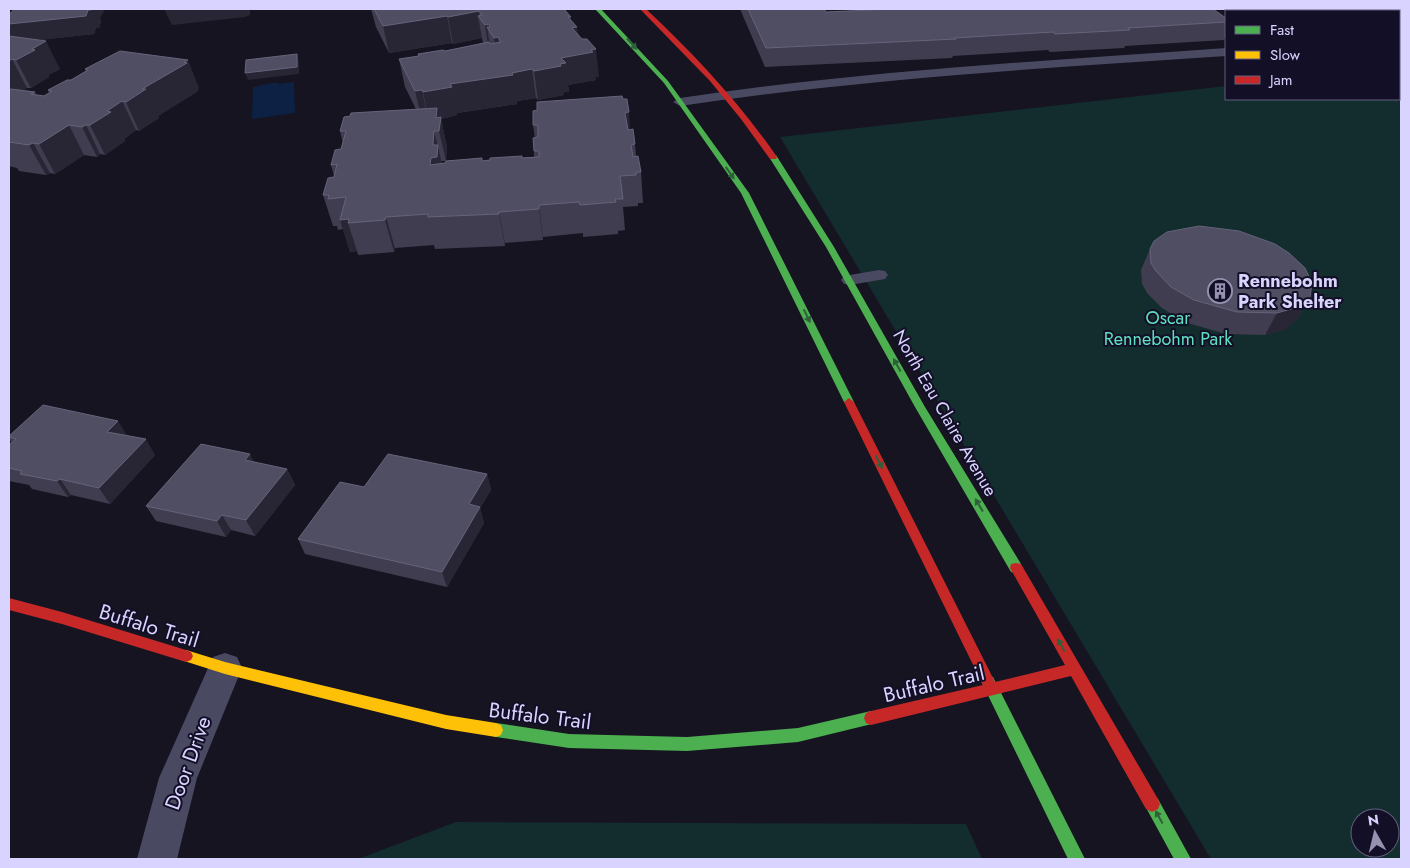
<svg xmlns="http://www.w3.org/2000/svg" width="1410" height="868" viewBox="0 0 1410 868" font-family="Jost,sans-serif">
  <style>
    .green { fill: #132c2d; fill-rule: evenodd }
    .water { fill: #0d2144 }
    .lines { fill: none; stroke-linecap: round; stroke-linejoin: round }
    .lane { fill: #4a4962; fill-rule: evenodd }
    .street { fill: #4a4962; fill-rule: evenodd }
    .fast { fill: #4caf50; fill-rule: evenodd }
    .slow { fill: #ffc107; fill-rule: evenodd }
    .jam { fill: #c62828; fill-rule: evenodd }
    .wall { fill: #403d50; fill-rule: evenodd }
    .shaded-wall { fill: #282635 }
    .building { fill: #504e63; stroke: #66637b }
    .oneway { fill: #305f3b }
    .labels { text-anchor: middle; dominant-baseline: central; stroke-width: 4; stroke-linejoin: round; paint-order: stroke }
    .poi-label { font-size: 18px; font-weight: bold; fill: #d9d4ff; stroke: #130f26; text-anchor: start }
    .park-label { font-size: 18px; fill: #5fe0c0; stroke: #130f26 }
    .street-label { font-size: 18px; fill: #d9d4ff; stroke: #130f26 }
    .near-street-label { font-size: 21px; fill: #d9d4ff; stroke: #130f26 }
  </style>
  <rect width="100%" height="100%" fill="#161421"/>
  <path class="green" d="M1401 77V859H1211L780 137 1226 86V99H1399V78ZM1360 818H1390V848H1360Z
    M456 822 966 824 982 859H358Z"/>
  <path class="water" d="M277 82 278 84 294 82 295 113 252 119 253 87Z"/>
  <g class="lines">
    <path class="lane" d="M1226 48V56C1043 68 861 79 680 106L673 102 680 98C861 71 1043 61 1226 48Z
      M879 270 885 271 888 275 885 279 850 285 844 284 841 280 844 276Z"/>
    <path class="street" d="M225 653 237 657 242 668 197 778 177 859H137L159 778 213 657Z"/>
    <path class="fast" d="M595 9H601L668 81 749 193 854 402 853 405 849 406 844 402 741 193 664 83Z
      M770 155H776L834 247 925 407 1021 564 1022 568 1021 572 1016 573 1011 572 915 407 826 247 769 157Z
      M988 675 993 677 1085 859H1068L981 681 983 677Z
      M871 711 876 713 878 718 876 723 798 742 687 751 569 748 496 737 491 735 489 730 491 725 496 723 569 734 687 737 798 728Z
      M1152 796 1158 799 1191 859H1174L1144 804 1146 799Z"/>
    <path class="slow" d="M186 650 225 662 446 715 496 723 501 725 503 730 501 735 496 737 446 729 225 674 181 660 179 656 181 652Z"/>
    <path class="jam" d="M640 9H646C694 54 739 102 777 157L776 159H770L741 119 710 81Z
      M849 398 854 402 995 682 1065 665 1010 568 1011 564 1016 563 1021 564 1158 799 1160 804 1158 809 1152 812 1146 809 1071 676 871 725 866 723 864 718 866 713 871 711 983 685 844 402Z
      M9 598 62 612 186 650 191 652 193 656 191 660 186 662 62 624 9 610Z"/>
  </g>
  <path class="wall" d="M371 9H561L572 21 599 77H595L596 80 568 85 569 92H564V95L538 100 536 98 517 101V104L457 113V115L441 119 447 147 446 161 482 158V161L534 157V151L535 138 533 125V111L630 130 635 144 636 156 641 172 643 203H638V206L623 207 625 230 618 231V234L583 237V233L543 237V240L505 243V246L435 249 434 245 395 248 394 252 358 255 357 251 350 252 343 229 338 230 337 226H333L323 195 334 176 331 165 341 149 343 143 340 131 416 109 405 87 399 59 418 56V54L445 51 483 43 482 38 453 44 452 43 389 53 376 27ZM441 161H446L445 163 442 164Z
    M740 9H824L826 12 1226 18V33L1224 40 1125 46 1124 48 1050 52 1048 50 953 56 952 58 765 67Z
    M1283 9H1401V40H1399V11H1283L1282 10Z
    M9 13 100 18 101 21 99 28H96L94 34 38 40 60 69 48 75 49 77 31 88H27L22 90 35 92 36 95 44 96 49 93 48 90 71 80 86 71 85 69 199 88 197 89 198 91 158 116 159 118 139 131 136 130 124 139 125 141 105 155 100 154 97 157 84 155 55 174 50 173 46 175 19 171 17 168 9 166Z
    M1150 249 1310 297 1297 319 1286 329 1265 335 1226 334 1184 322 1162 308 1147 293 1142 284 1141 270Z
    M9 436H127L155 455 110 504 71 495 68 497 32 489 29 485 9 481V445L12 443 9 439Z
    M254 462 287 469 295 485 255 536 231 530 226 537 156 521 146 506Z
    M487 474 491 490 480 508 484 523 447 587 305 554 298 539 364 487Z"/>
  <path class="shaded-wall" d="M91 9H105L100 18 101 21 99 28H96L94 34 15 43 9 36V24L88 10Z
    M164 9H250V15L245 17 172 25Z
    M479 11 480 19 478 16 482 38 453 44 448 17Z
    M447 16 452 43 389 53 383 26Z
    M568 17H571L572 28 577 27 580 54Z
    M489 24 490 32 487 27 491 52H489L485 25Z
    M498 37 502 65H498L494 38Z
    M46 41 60 69 48 75 49 77 31 88 16 60 32 49Z
    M596 49 599 77H595L596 80 568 85 569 92H564V95L538 100 534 71 561 58Z
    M297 54 299 61V74L248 80 245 73Z
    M12 59 27 88 10 98 9 103V61Z
    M188 60 199 88 197 89 198 91 158 116 159 118 139 131 126 102 142 89Z
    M532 69 536 98 517 101V104L457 113V115L441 119 447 147 446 161 439 131 429 121 423 92 450 84Z
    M422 90 428 119 422 120 415 91Z
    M122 101 136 130 124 139 125 141 105 155 90 125 107 111Z
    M629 112 631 142H627L625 113Z
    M69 125 84 155 55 174 39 144Z
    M86 125 100 154 97 157 82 127Z
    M434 131 438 147V145L444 175 430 165Z
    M33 143 50 173 46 175 29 145Z
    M539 205 543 237V240L539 209Z
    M499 212 505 243V246L499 214Z
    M386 217 395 248 394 252 385 220Z
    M349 219 348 223 357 251 350 252 340 220Z
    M1310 297 1297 319 1286 329 1265 335 1277 313Z
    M118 421 128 437 107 432Z
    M146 439 155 455 110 504 99 488Z
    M250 454 258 470 245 460Z
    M287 469 295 485 255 536 246 520Z
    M487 474 491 490 480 508 484 523 447 587 442 572 469 504Z
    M60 479 71 495 68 497 57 481Z
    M222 515 231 530 226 537 217 521Z"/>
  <path class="building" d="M14 9H91V10H88L86 16 9 24V13H11Z
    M374 9H564L571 17H568L577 27 572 28 582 39H587L596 49 591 50 593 52 561 58 566 63 560 64 561 66 534 71 532 69 512 73 513 75 450 84 452 87 423 92 422 90 415 91 399 59 419 56 418 54 443 50 445 51 489 42 490 44 501 42 498 37 494 38 487 27H490L489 24 485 25 478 16 482 15 479 11 448 17 447 16 383 26Z
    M748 9H824L826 12 891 9H1213L1226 18V22L1128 28 1130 30 1055 34 1053 32 954 38 956 39 766 48Z
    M1301 9H1401V27H1399V11H1305Z
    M9 36 46 41 32 49 35 50 16 60 12 59 9 61Z
    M120 51 188 60 184 62 187 63 142 89H146L126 102 122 101 107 111 111 112 90 125H86L82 127 69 125 39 144 33 143 29 145 9 142V90L11 89 35 92 31 94 44 96 52 91 48 90 67 80H71L88 70 85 69Z
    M297 54V67L245 73 246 60Z
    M622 96 623 99H627L629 112 625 113 628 130 633 129 635 144 631 145 633 157 638 156 641 172H636V175L620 176 623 199H615L616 202 580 205 579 202 539 205V209L499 212V214L428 217V214L386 217 385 220 348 223 349 219 340 220 346 197 328 199 329 195H323L328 178 334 177 337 164 331 165 335 150 341 149 346 131H340L344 117 350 116 351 113 437 108 436 118 441 117 439 131H434L433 145H438L437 157 431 158 430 165 445 163 446 161 482 158V161L490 160V158L522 156V158L539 157V151H534L533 138 538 137V125H533V111L537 110V102Z
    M1199 226 1239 231 1275 244 1289 253 1305 268 1312 283 1310 297 1298 307 1277 313 1237 312 1194 300 1171 287 1156 271 1151 263 1150 249 1154 241 1167 232Z
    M43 405 118 421 107 432 146 439 99 488 60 479 57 481 20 474 22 471 9 468V445L16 439 9 437V436Z
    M201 444 250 454 245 460 287 469 246 520 222 515 217 521 146 506Z
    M388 454 487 474 469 504 480 507 442 572 298 539 340 482 364 487Z"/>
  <defs><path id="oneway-solid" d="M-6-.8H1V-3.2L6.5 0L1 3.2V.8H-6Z" transform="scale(1.25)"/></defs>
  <g class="oneway">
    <use href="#oneway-solid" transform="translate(632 44) rotate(47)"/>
    <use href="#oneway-solid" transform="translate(730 173) rotate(55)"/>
    <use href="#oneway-solid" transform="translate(807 316) rotate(64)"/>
    <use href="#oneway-solid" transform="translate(897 365) rotate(-119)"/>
    <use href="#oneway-solid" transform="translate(879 462) rotate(63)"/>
    <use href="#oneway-solid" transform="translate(979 505) rotate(-121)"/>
    <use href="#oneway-solid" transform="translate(1061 645) rotate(-120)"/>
    <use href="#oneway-solid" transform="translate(1159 817) rotate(-119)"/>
  </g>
  <defs>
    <symbol id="building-ring" viewBox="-11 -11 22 22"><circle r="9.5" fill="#130f26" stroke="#9591b1" stroke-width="1.5"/><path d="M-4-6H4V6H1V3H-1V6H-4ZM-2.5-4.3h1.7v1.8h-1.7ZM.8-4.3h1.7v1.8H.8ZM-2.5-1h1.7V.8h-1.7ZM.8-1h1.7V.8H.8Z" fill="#9591b1"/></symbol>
  </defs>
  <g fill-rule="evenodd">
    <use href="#building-ring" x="1206" y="277" width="28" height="28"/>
  </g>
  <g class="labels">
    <g class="poi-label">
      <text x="1238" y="281">Rennebohm<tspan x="1238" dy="21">Park Shelter</tspan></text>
    </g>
    <g class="park-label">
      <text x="1168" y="318">Oscar<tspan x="1168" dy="21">Rennebohm Park</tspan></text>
    </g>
    <g class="street-label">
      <text transform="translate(945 413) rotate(60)">North Eau Claire Avenue</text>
    </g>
    <g class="near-street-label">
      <text transform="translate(149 626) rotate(17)">Buffalo Trail</text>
      <text transform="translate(934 684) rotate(-13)">Buffalo Trail</text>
      <text transform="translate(540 716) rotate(7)">Buffalo Trail</text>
      <text transform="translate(188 763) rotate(-70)">Door Drive</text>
    </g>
  </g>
  <rect width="1410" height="868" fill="none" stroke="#d9d4ff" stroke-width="20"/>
  <rect x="1225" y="10" width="175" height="90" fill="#130f26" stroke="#625e7d"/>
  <rect x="1235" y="26" width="25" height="8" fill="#4caf50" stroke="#625e7d"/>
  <text x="1270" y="35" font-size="15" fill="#d9d4ff">Fast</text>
  <rect x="1235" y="51" width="25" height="8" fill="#ffc107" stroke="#625e7d"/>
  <text x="1270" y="60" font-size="15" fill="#d9d4ff">Slow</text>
  <rect x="1235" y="76" width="25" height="8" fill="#c62828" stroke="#625e7d"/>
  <text x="1270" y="85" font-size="15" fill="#d9d4ff">Jam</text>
  <g transform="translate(1375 833) rotate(352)"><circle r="24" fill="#130f26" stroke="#625e7d"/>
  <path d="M0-4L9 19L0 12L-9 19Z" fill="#9591b1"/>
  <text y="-8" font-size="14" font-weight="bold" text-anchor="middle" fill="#d9d4ff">N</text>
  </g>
</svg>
